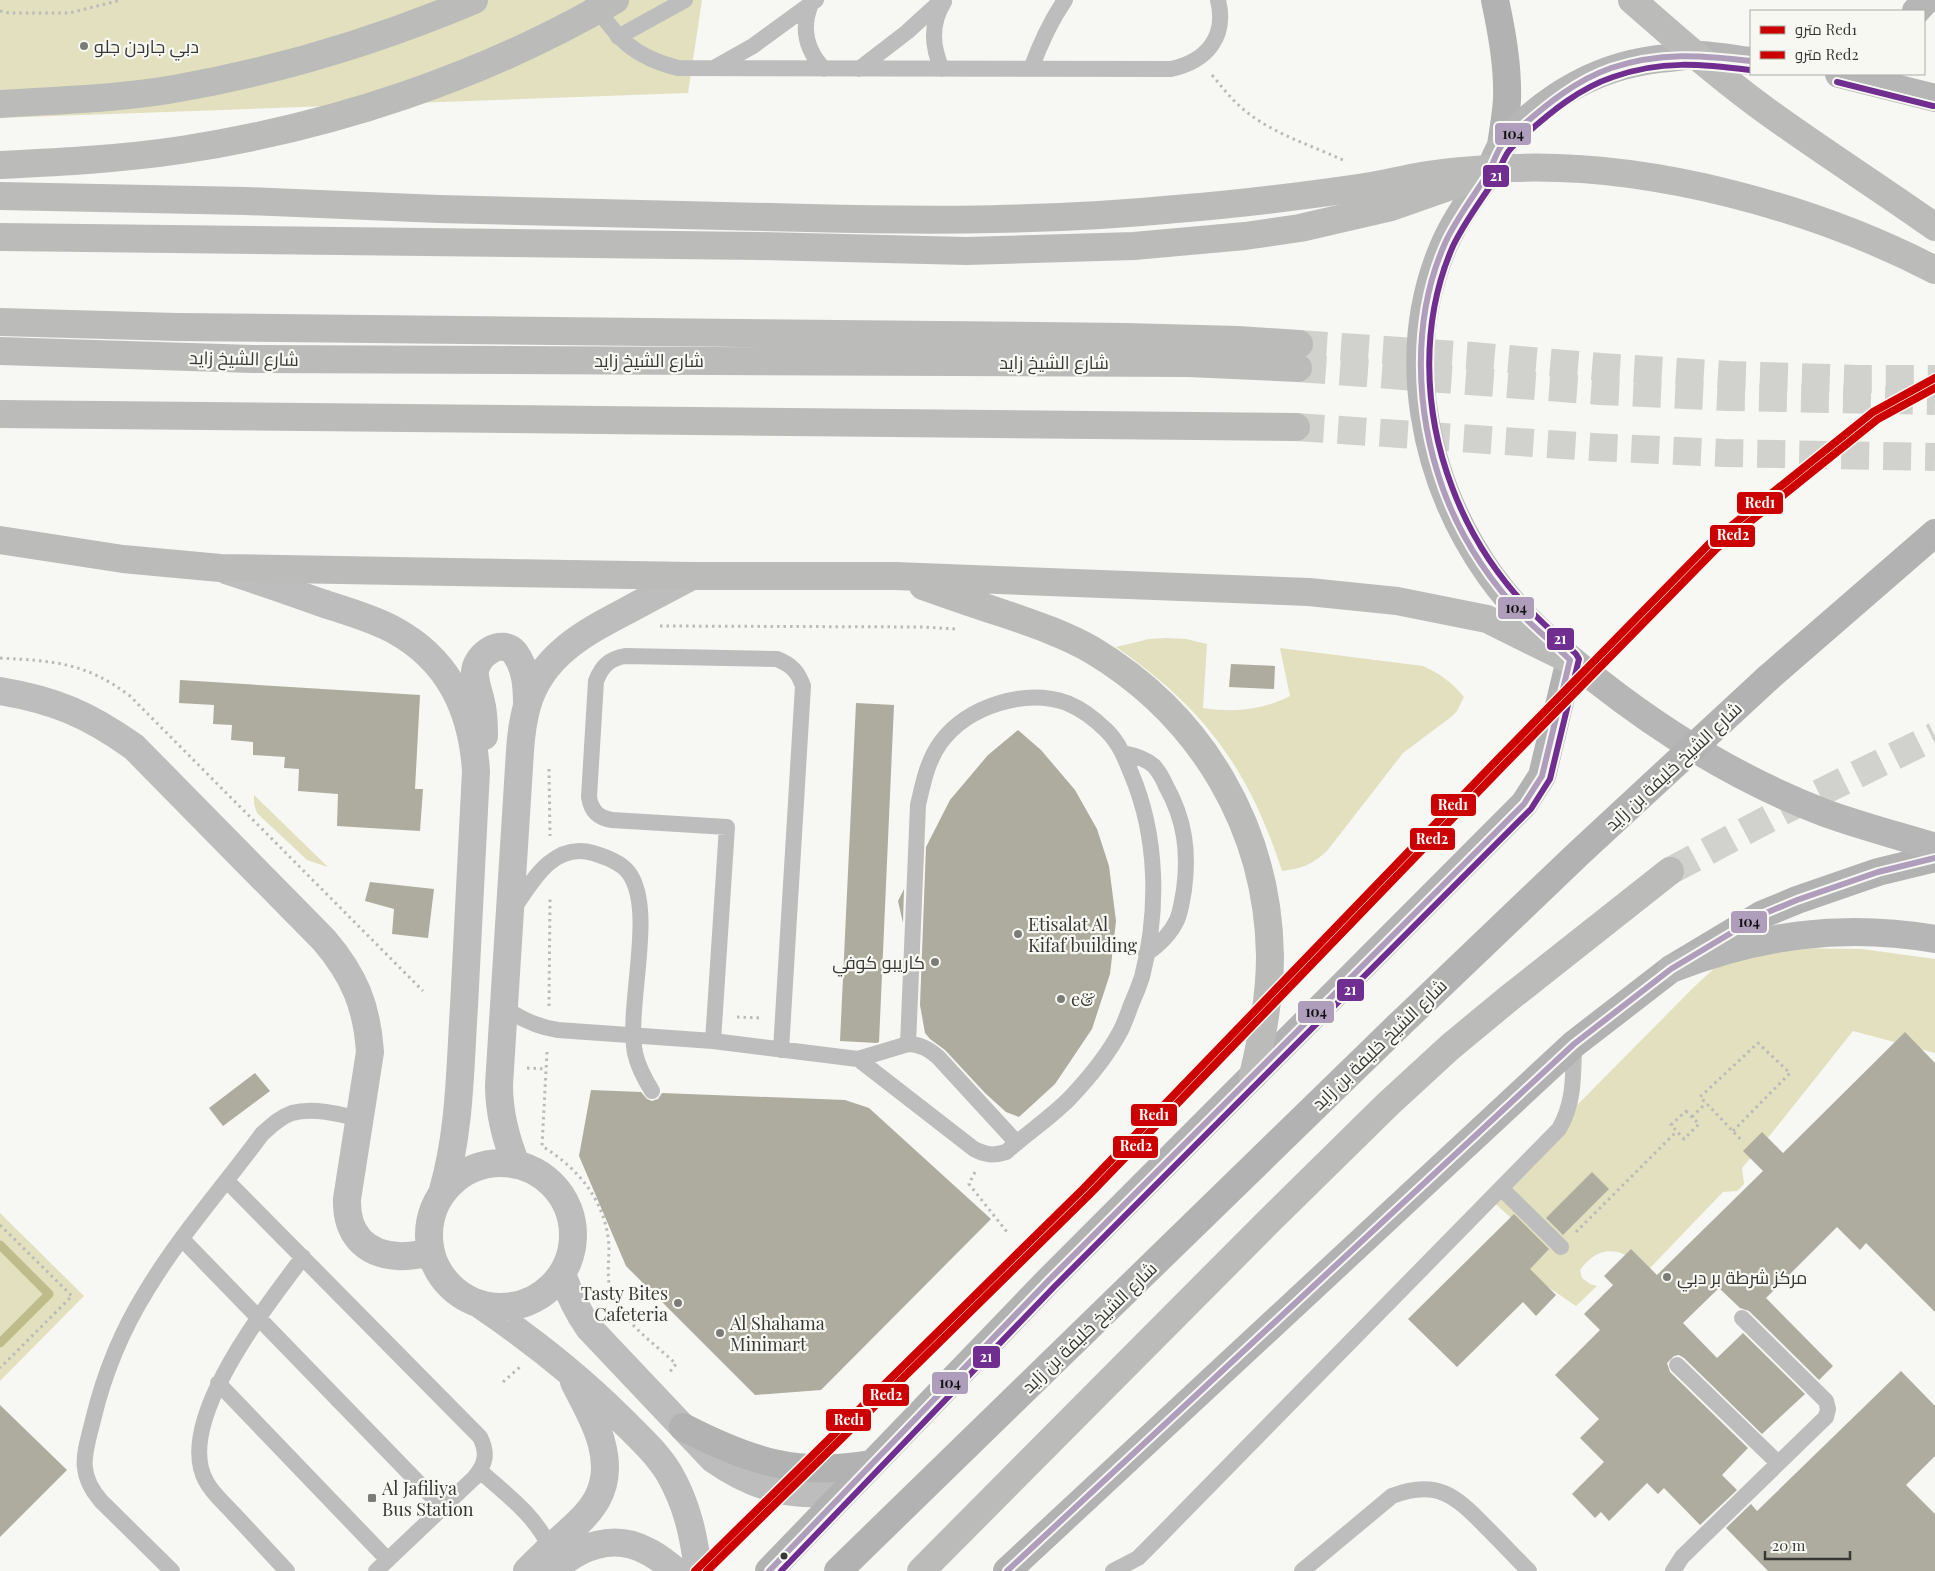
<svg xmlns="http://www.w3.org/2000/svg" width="1935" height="1571" viewBox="0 0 1935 1571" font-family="'Playfair Display',Cairo,serif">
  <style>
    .green { fill: #e2e0bf }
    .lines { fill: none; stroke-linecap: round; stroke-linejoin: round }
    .stream { stroke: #bfbc8b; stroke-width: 9 }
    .building { fill: #adac9e }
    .highway-tunnel { stroke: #d1d1ce; stroke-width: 28; stroke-dasharray: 28 14; stroke-linecap: butt }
    .path { stroke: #babab9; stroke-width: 3; stroke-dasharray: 2.5 4; stroke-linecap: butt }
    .lane { stroke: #bdbdbe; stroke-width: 16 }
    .street { stroke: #bdbdbe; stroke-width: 28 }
    .secondary { stroke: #b2b2b3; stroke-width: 28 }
    .primary { stroke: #b6b6b6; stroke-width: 28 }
    .highway { stroke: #bbbbba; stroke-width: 28 }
    .secondary-bridge { stroke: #b2b2b3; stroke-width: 28 }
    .highway-bridge { stroke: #bbbbba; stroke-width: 28 }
    .bus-1-casing { stroke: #f8f8f3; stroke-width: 10 }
    .bus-2-casing { stroke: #f8f8f3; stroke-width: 10 }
    .bus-1 { stroke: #af9ebb; stroke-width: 6 }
    .bus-2 { stroke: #6f2e90; stroke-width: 6 }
    .metro-1-casing { stroke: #f8f8f3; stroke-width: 11 }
    .metro-2-casing { stroke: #f8f8f3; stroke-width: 11 }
    .metro-1 { stroke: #c00; stroke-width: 8 }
    .metro-2 { stroke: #c00; stroke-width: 8 }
    .poi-dot { fill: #7b7b78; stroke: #f8f8f3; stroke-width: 2 }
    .bus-dot { fill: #383836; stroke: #f8f8f3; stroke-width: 2 }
    .labels { text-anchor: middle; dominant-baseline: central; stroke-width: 4.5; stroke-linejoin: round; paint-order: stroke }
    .poi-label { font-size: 18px; fill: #383836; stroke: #f8f8f3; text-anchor: start }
    .street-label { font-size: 18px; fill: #383836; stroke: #f8f8f3 }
    .line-badge { stroke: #f8f8f3; stroke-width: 2 }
    .badge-label { font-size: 14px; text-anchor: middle; font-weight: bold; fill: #fff }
    .pale-badge-label { font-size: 14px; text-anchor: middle; font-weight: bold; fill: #111 }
  </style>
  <rect width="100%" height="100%" fill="#f7f7f4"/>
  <path class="green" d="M0 0H702L688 93 0 118Z
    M1166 638 1186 639 1207 644 1203 708C1235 713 1262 710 1290 696L1280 648 1423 666C1440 674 1452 682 1464 697L1457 711 1451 717 1403 753 1327 851C1313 864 1301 869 1282 871 1249 769 1204 708 1116 647L1149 639Z
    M254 795 328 867 307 860 257 813 254 804Z
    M1775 948 1862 949 1935 959V1053L1853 1031 1767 1139 1742 1168 1744 1184 1737 1191 1723 1192 1649 1269C1623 1251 1603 1240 1580 1270L1582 1278 1590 1284 1597 1286 1576 1306 1513 1263 1534 1239 1487 1196 1694 987 1718 965Z
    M0 1213 84 1296 0 1381Z"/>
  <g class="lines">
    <path class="stream" d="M0 1245 49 1294 0 1343"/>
  </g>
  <path class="building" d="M1231 664 1275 666 1274 689 1229 687Z
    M180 680 420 695 415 789H423L420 831 337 826 338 794 298 791 299 769 284 768 285 757 253 755V742L231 740 232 725 213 724 214 705 179 703Z
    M856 703 894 705 879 1042 877 1043 840 1041Z
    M1018 730 1041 750 1075 790 1097 829 1109 866 1116 921 1110 974 1092 1029 1055 1084 1019 1117 1006 1112 985 1093 945 1050 930 1039 925 1033 920 1005 926 847 950 800 988 755Z
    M370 882 434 889 428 938 392 934 394 909 365 901Z
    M904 889 903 923 898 901Z
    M1905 1032 1935 1063V1312L1866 1243 1860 1250 1837 1227 1766 1298 1833 1366 1819 1380 1749 1311 1740 1308 1719 1288 1683 1323 1717 1358 1743 1333 1805 1394 1762 1434 1684 1358 1679 1355 1674 1356 1667 1363 1670 1372 1748 1448 1722 1475 1737 1490 1700 1525 1664 1488 1658 1494 1647 1483 1609 1521 1601 1512 1595 1518 1572 1494 1604 1462 1580 1438 1599 1419 1555 1375 1600 1330 1584 1314 1613 1285 1604 1276 1631 1249 1657 1275 1763 1171 1743 1151 1762 1132 1783 1153Z
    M255 1073 270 1091 223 1126 209 1108Z
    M591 1090 641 1092 647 1099 652 1101 658 1099 662 1093 845 1100 869 1108 991 1219 821 1390 755 1395 626 1266 579 1156Z
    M1592 1172 1609 1189 1563 1235 1546 1218Z
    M1514 1214 1549 1249 1530 1269 1556 1295 1536 1316 1523 1302 1457 1367 1408 1319Z
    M1901 1371 1935 1406V1456L1906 1485 1935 1514V1571H1768L1726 1528 1751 1504 1757 1511Z
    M0 1405 67 1470 0 1537Z"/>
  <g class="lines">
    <path class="highway-tunnel" d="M1299 344 1473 356 1601 367 1730 375 1859 379H1935
      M1298 368 1600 391 1729 397 1935 401
      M1296 427 1593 447 1724 453 1935 457
      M1670 871 1787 809 1935 736"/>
    <path class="path" d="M0 11 9 13H69L121 0
      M1212 75C1222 87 1231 99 1243 109 1271 133 1310 145 1343 160
      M660 626 923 627 956 629
      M0 658C53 661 85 662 130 696L423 991
      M549 769 550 836
      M549 1006 550 897
      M737 1017 761 1018
      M547 1052 542 1146C578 1168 606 1201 609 1246 609 1262 606 1279 612 1295 624 1323 654 1343 676 1364L669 1373
      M527 1068 546 1069
      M1686 1111 1699 1124 1684 1139 1671 1125Z
      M1692 1117 1706 1103
      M1733 1131 1790 1073 1758 1043 1700 1097C1715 1112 1729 1127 1743 1142
      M975 1172 969 1184 1007 1232
      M0 1225 72 1296 0 1368
      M1576 1232 1677 1131
      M503 1382 520 1367"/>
    <path class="lane" d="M593 2C617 39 634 57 678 68L1171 69C1207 61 1227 37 1218 0
      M811 4C801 28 806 50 824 69
      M618 37 685 0
      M714 68 753 46 816 0
      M859 69 907 32 942 0
      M942 69C932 47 930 24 944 2
      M1031 69C1040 44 1050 22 1065 0
      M1123 753C1134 755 1145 758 1154 766 1159 772 1163 779 1166 786 1185 820 1189 852 1184 890 1182 900 1181 911 1177 920 1170 935 1159 945 1146 954
      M513 910C531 883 553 841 593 853 605 857 621 862 629 873 656 911 626 1004 635 1053 638 1067 644 1078 652 1091
      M505 1008C521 1019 537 1027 558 1030L713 1041 858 1059 908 1044C920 1044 929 1049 938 1057L1017 1143
      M713 1041 727 827 612 820C599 818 591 811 589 797L596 681C602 666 609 659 625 656L777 659C792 665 798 672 803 686L781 1050
      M858 1059 974 1149C986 1155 993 1156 1006 1152 1026 1134 1050 1118 1069 1099 1089 1078 1108 1055 1121 1030 1125 1022 1128 1013 1131 1005 1135 996 1139 986 1142 977 1159 911 1158 836 1131 773 1125 758 1119 743 1107 731 1096 720 1082 709 1067 703 1025 688 968 706 941 742 927 761 923 784 918 805L908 1044
      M227 1181 480 1437C488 1453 486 1464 474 1478L376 1571
      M1502 1189 1561 1247
      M182 1239 442 1507
      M1677 1365 1778 1463
      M218 1383 388 1560
      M480 1471C506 1494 536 1516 550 1548
      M172 1571 101 1501C76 1472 85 1453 93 1420 104 1374 122 1330 147 1290 180 1235 224 1186 262 1134 271 1126 280 1117 292 1113 313 1107 339 1114 360 1119
      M287 1571C269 1552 251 1532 233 1513 224 1503 212 1493 206 1481 173 1422 269 1303 303 1257
      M1113 1571 1138 1558 1152 1544 1559 1129C1575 1102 1573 1074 1574 1044
      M1302 1571 1392 1496C1436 1479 1455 1495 1485 1526 1500 1541 1514 1556 1529 1571
      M1673 1571 1682 1557 1826 1417 1828 1409 1826 1401 1742 1318"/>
    <path class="street" d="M228 571C260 581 291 592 322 603 346 611 372 618 394 630 449 660 472 710 476 771 472 849 468 928 464 1006 460 1068 460 1131 443 1190
      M0 691C55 700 89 715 134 747L324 940C354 975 367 1006 370 1052L347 1199C346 1232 363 1254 398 1256 408 1257 420 1254 430 1253
      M484 736C484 724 484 713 481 702 479 692 474 681 475 671 477 655 501 637 515 653 526 668 527 687 527 705
      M429 1235a72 72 0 1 1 144 0a72 72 0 1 1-144 0Z
      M516 1164C505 1137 499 1113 499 1085L520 751C521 736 523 720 527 706 541 655 586 632 628 610 650 598 671 587 692 576
      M562 1274C569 1294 577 1311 589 1328L713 1459C756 1489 793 1498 844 1491
      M482 1306C532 1340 578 1376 621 1419 638 1436 656 1452 669 1473 687 1504 694 1536 698 1571
      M527 1571C537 1561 547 1551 557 1542 590 1513 614 1492 602 1445 597 1423 584 1402 574 1382
      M553 1571C578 1546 614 1533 647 1551 658 1556 667 1564 676 1571"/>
    <path class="secondary" d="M1495 0C1502 33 1508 66 1507 100 1506 115 1503 131 1501 146
      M1768 678 1935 533
      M683 1427C749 1461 797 1477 871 1464
      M769 1571 1048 1281 1524 804 1542 776 1570 660
      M838 1571 1399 1025
      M1007 1571 1574 1044 1671 969 1761 915 1797 900 1878 872 1935 858"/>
    <path class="primary" d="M1916 11 1926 0
      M1751 61C1735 59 1717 56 1701 55 1690 55 1679 57 1669 58 1603 63 1547 94 1503 144 1495 153 1493 167 1486 177 1471 198 1456 219 1445 243 1397 352 1423 480 1490 575 1520 617 1559 651 1599 682 1668 736 1744 782 1825 813 1861 826 1899 836 1935 847
      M1839 74 1935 98
      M1671 969C1758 935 1843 923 1935 939"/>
    <path class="highway" d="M0 104C58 100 116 99 174 89 277 71 377 41 474 0
      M0 196 246 201 439 209 808 218
      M0 237 757 246 967 251 1134 246 1245 236 1300 228 1391 207 1488 173
      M0 322 177 327 1125 337 1238 340 1299 344
      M0 351 253 359 1188 363 1298 368
      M0 414 1296 427
      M0 540 123 559 220 568 692 576H895L1309 592 1397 601 1487 619 1570 660
      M923 586C951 596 980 606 1008 615 1037 625 1066 635 1092 650 1202 716 1268 828 1270 956 1270 997 1262 1037 1253 1076
      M921 1571 1269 1221 1388 1104 1450 1047 1508 999 1670 871"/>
    <path class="secondary-bridge" d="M1399 1025 1578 854 1768 678"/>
    <path class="highway-bridge" d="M1632 0C1673 36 1714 72 1757 104 1815 147 1876 185 1935 227
      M0 165C60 162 121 159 181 150 332 127 483 77 615 0
      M808 218C931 221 1054 221 1176 209 1240 204 1303 196 1365 187 1382 185 1399 180 1416 177 1448 171 1481 169 1513 168 1651 163 1813 207 1935 270"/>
    <defs>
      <path id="bus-1" d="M769 1571 1048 1281 1524 804 1542 776 1570 660C1555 645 1538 631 1523 616 1489 580 1460 536 1443 489 1415 411 1411 318 1446 241 1457 218 1473 197 1487 175 1493 166 1495 154 1502 145 1508 138 1515 133 1521 127 1548 103 1577 80 1611 68 1660 52 1701 55 1751 61
        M1007 1571 1574 1044 1671 969 1761 915 1797 900 1878 872 1935 858"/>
      <path id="bus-2" d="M1837 82 1933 106
        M781 1571 1054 1287 1531 809 1550 779 1579 659 1576 654C1561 639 1545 626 1530 610 1497 576 1469 533 1452 487 1423 411 1420 321 1453 246 1464 223 1480 202 1493 182 1499 172 1502 161 1508 152 1513 145 1520 140 1526 134 1552 111 1580 88 1613 77 1661 60 1701 64 1750 70"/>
    </defs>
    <use href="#bus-1" class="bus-1-casing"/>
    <use href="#bus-2" class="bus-2-casing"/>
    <use href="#bus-1" class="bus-1"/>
    <use href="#bus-2" class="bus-2"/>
    <defs>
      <path id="metro-1" d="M695 1571 1084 1188 1498 759 1710 543 1873 412 1935 378"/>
      <path id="metro-2" d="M707 1571 1090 1194 1504 765 1716 549 1878 419 1935 388"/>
    </defs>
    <use href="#metro-1" class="metro-1-casing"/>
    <use href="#metro-2" class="metro-2-casing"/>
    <use href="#metro-1" class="metro-1"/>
    <use href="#metro-2" class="metro-2"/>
  </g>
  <g class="poi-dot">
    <circle cx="84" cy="46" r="5"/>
    <circle cx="1018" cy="934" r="5"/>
    <circle cx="935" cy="962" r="5"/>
    <circle cx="1061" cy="999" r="5"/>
    <circle cx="1667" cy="1277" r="5"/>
    <circle cx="678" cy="1303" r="5"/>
    <circle cx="720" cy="1333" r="5"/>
    <rect x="367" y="1493" width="10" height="10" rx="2.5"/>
  </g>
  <circle class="bus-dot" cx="784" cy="1556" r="4.5"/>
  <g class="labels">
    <g class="poi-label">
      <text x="94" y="46">دبي جاردن جلو</text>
      <text x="1028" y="924">Etisalat Al<tspan x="1028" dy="21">Kifaf building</tspan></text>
      <text x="925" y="962" text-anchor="end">كاريبو كوفي</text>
      <text x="1071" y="999">e&amp;</text>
      <text x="1677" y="1277">مركز شرطة بر دبي</text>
      <text x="668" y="1293" text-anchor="end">Tasty Bites<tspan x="668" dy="21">Cafeteria</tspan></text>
      <text x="730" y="1323">Al Shahama<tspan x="730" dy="21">Minimart</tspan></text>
      <text x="382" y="1488">Al Jafiliya<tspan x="382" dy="21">Bus Station</tspan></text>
    </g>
    <g class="street-label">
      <text transform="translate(244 358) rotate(1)">شارع الشيخ زايد</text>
      <text x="649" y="360">شارع الشيخ زايد</text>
      <text x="1054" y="362">شارع الشيخ زايد</text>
      <text transform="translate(1673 766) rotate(-43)">شارع الشيخ خليفة بن زايد</text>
      <text transform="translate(1379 1044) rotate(-44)">شارع الشيخ خليفة بن زايد</text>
      <text transform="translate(1089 1327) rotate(-44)">شارع الشيخ خليفة بن زايد</text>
    </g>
  </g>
  <g class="line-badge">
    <rect x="1494" y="122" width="38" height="24" rx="5" fill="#af9ebb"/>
    <rect x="1482" y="164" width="28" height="24" rx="5" fill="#6f2e90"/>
    <rect x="1736" y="491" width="48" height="24" rx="5" fill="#c00"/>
    <rect x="1709" y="524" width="47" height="24" rx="5" fill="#c00"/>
    <rect x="1497" y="596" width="38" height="24" rx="5" fill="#af9ebb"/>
    <rect x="1546" y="627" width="29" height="24" rx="5" fill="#6f2e90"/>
    <rect x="1430" y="793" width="47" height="24" rx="5" fill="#c00"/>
    <rect x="1409" y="827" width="47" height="24" rx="5" fill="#c00"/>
    <rect x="1730" y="910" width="38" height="24" rx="5" fill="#af9ebb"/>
    <rect x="1336" y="978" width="29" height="24" rx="5" fill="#6f2e90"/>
    <rect x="1297" y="1000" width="38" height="24" rx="5" fill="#af9ebb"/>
    <rect x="1130" y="1103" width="48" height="24" rx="5" fill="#c00"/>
    <rect x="1112" y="1135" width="47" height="24" rx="5" fill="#c00"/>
    <rect x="972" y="1345" width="29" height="24" rx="5" fill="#6f2e90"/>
    <rect x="931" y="1371" width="38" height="24" rx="5" fill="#af9ebb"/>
    <rect x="862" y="1383" width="48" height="24" rx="5" fill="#c00"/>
    <rect x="825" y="1408" width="47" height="24" rx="5" fill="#c00"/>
  </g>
  <g class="badge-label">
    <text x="1496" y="181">21</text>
    <text x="1760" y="508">Red1</text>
    <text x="1733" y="540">Red2</text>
    <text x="1560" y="644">21</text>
    <text x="1453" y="810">Red1</text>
    <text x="1432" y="844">Red2</text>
    <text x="1350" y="995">21</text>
    <text x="1154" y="1120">Red1</text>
    <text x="1136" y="1151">Red2</text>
    <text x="986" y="1362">21</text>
    <text x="886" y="1400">Red2</text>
    <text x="849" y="1425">Red1</text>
  </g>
  <g class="pale-badge-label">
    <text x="1513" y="139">104</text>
    <text x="1516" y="613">104</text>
    <text x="1749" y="927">104</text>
    <text x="1316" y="1017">104</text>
    <text x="950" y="1388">104</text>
  </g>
  <rect x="1750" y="10" width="175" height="65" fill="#f8f8f3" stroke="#ababa7"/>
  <rect x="1760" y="26" width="25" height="8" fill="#cc0000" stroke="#ababa7"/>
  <text x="1795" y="35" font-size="15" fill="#383836">مترو Red1</text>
  <rect x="1760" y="51" width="25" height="8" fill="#cc0000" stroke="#ababa7"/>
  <text x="1795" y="60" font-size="15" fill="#383836">مترو Red2</text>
  <path d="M1765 1551v8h85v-8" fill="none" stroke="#383836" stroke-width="2.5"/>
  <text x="1772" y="1551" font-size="15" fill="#383836" stroke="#f8f8f3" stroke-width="4" paint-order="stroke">20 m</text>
</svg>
